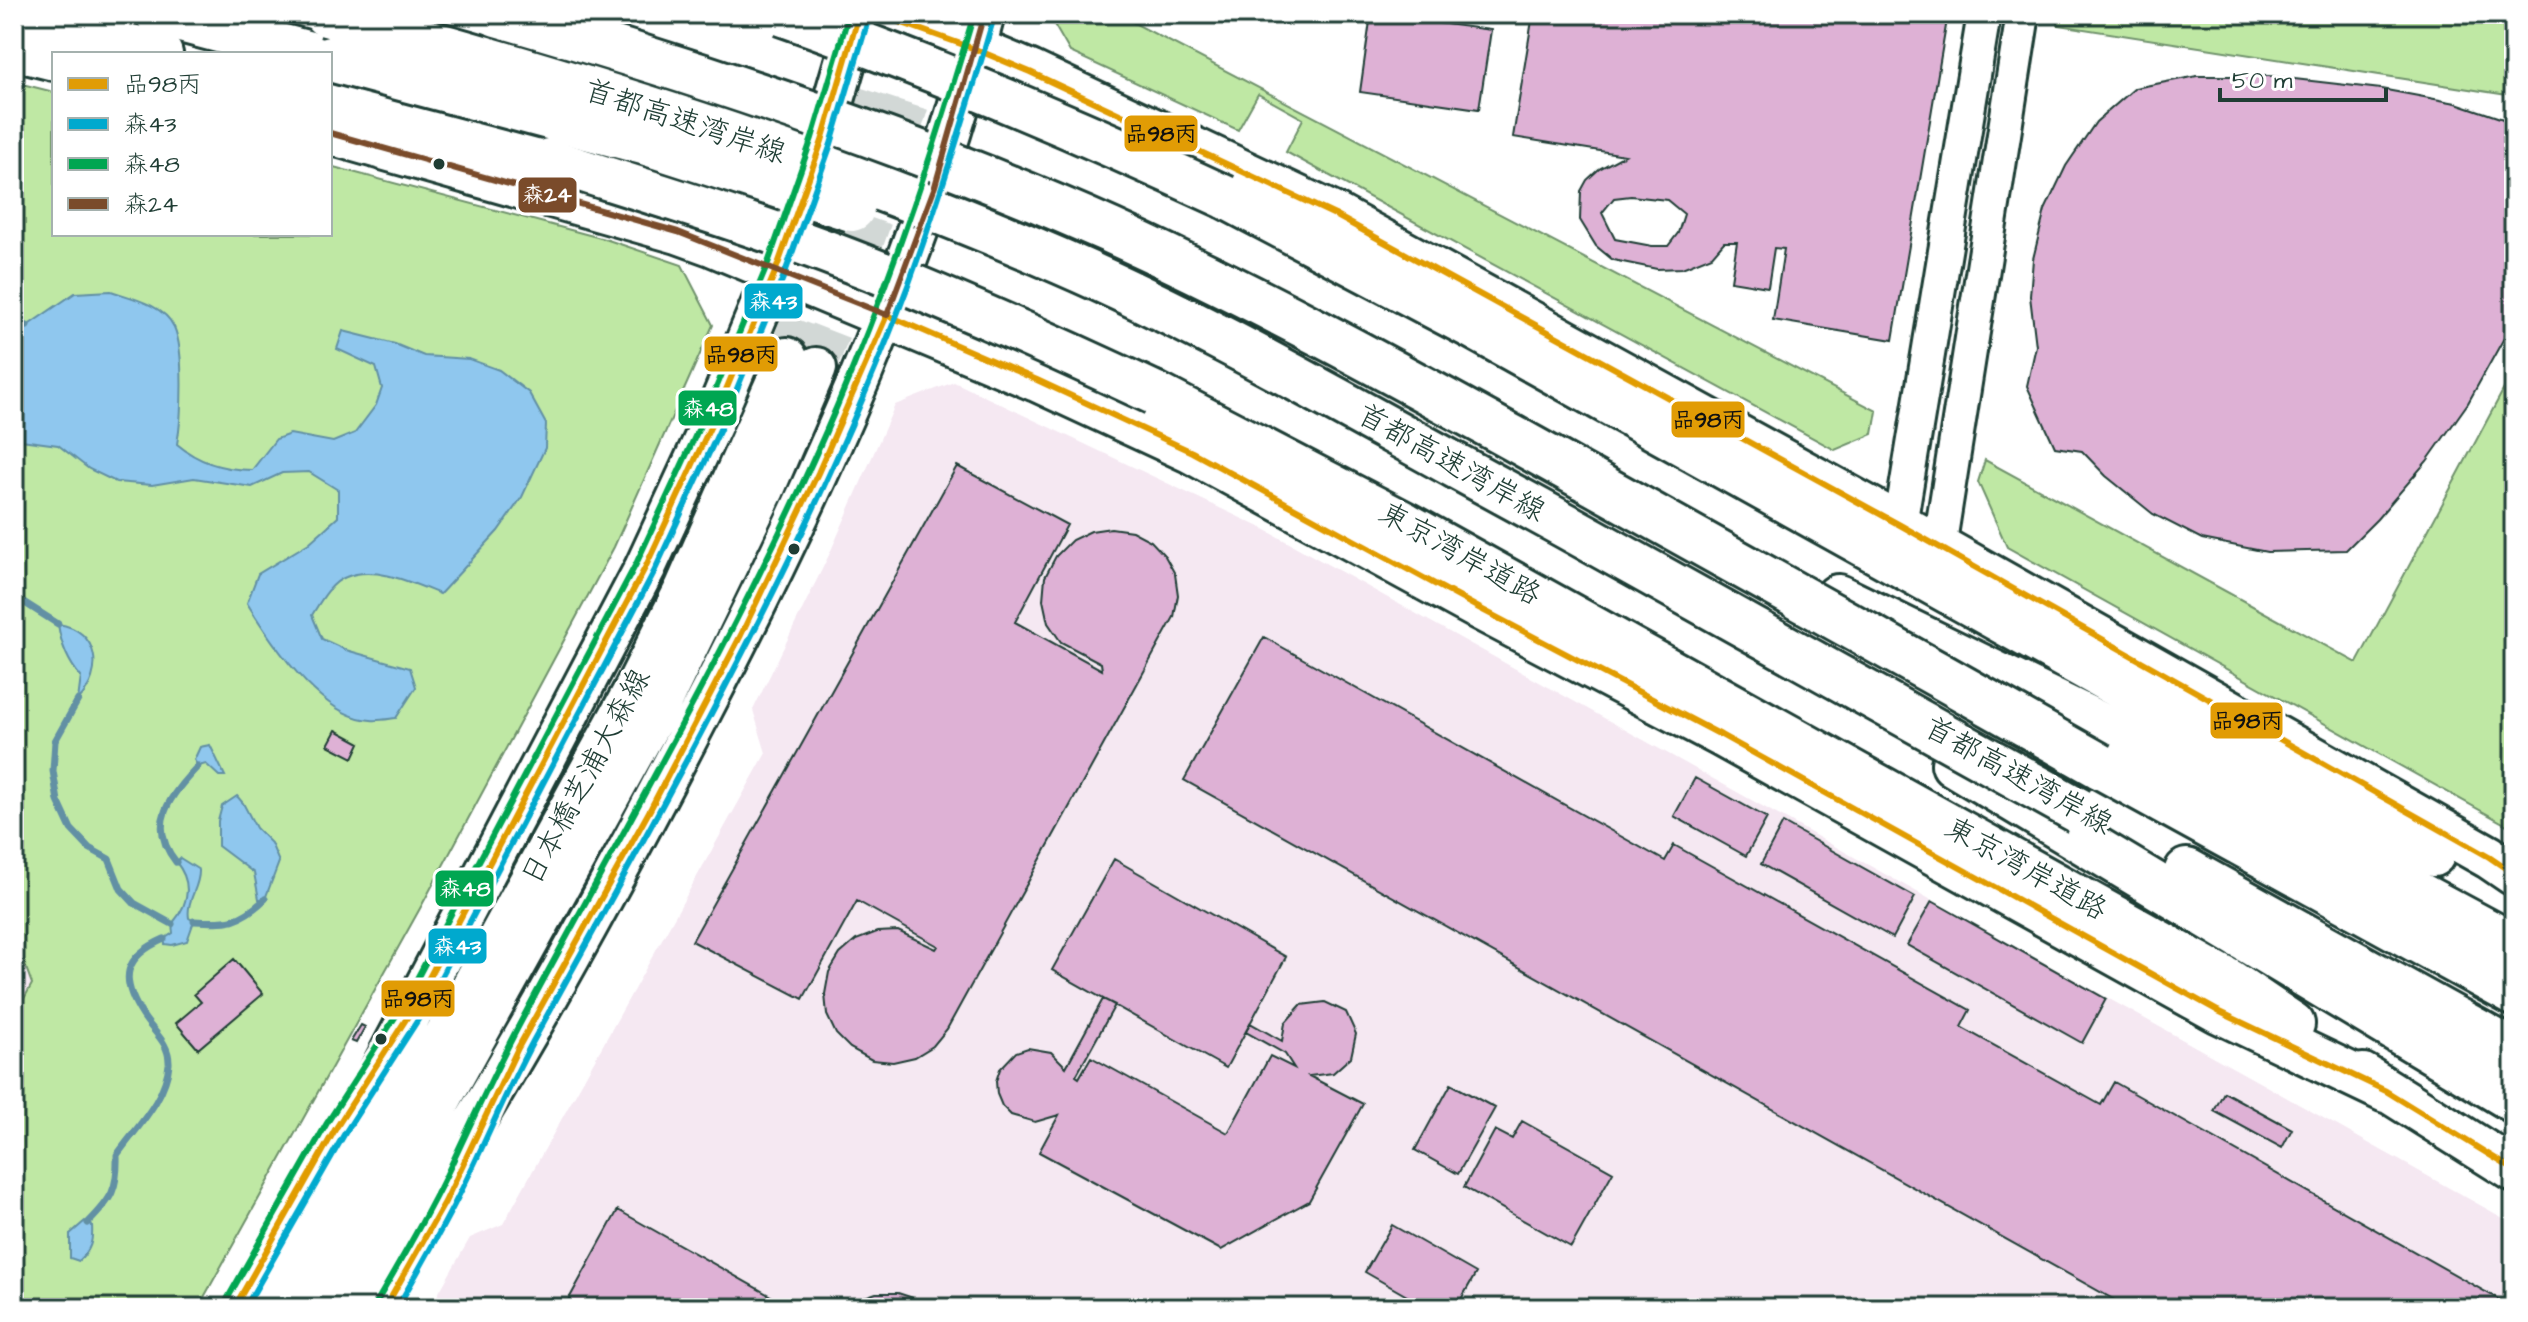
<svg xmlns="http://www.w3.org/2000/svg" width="2528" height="1322" viewBox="0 0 2528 1322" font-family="'Architects Daughter','Klee One',sans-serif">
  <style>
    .built { fill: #f5e8f2 }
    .green { fill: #bfe8a4; stroke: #6f926c; stroke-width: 2 }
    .water { fill: #8fc7ee; stroke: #6290a4; stroke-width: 2 }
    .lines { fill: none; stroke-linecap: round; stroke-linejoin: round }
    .stream { stroke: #6290a4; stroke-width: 7 }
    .building { fill: #deb1d5; stroke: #1f3d34; stroke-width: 2; fill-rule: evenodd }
    .primary-tunnel { stroke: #d2d8d6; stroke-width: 40; stroke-dasharray: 40 20; stroke-linecap: butt }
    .tertiary-casing { stroke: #1f3d34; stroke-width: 38 }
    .primary-casing { stroke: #1f3d34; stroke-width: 46 }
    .trunk-casing { stroke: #1f3d34; stroke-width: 48 }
    .motorway-casing { stroke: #1f3d34; stroke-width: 50 }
    .tertiary { stroke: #fff; stroke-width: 32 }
    .primary { stroke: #fff; stroke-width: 40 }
    .trunk { stroke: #fff; stroke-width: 42 }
    .motorway { stroke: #fff; stroke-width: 44 }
    .trunk-bridge-casing { stroke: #1f3d34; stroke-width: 48; stroke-linecap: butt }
    .motorway-bridge-casing { stroke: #1f3d34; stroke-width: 50; stroke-linecap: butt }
    .trunk-bridge { stroke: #fff; stroke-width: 42 }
    .motorway-bridge { stroke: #fff; stroke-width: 44 }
    .bus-1-casing { stroke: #fff; stroke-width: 12 }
    .bus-2-casing { stroke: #fff; stroke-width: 12 }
    .bus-3-casing { stroke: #fff; stroke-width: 12 }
    .bus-4-casing { stroke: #fff; stroke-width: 12 }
    .bus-1 { stroke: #e19c05; stroke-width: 6 }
    .bus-2 { stroke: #00a9ce; stroke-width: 6 }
    .bus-3 { stroke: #00a651; stroke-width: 6 }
    .bus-4 { stroke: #7a4b2a; stroke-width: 6 }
    .bus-dot { fill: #1f3d34; stroke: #fff; stroke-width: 3 }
    .labels { text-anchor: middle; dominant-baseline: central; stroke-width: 7; stroke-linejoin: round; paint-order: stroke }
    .street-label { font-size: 30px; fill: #1f3d34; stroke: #fff }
    .line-badge { stroke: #fff; stroke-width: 3 }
    .badge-label { font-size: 22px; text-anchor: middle; font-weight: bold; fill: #fff }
    .pale-badge-label { font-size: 22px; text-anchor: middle; font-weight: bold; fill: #111 }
  </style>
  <rect width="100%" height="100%" fill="#fff"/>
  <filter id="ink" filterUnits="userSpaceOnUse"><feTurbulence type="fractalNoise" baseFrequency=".0125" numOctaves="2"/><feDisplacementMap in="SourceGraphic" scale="16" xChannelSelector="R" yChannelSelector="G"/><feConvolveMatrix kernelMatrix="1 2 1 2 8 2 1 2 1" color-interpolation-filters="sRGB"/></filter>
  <g filter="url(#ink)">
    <path class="built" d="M954 382 1264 529 2514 1224V1308H430L470 1238 503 1224 766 753 753 710 829 555 895 405Z
      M14 935 32 984 14 1017Z"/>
    <path class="green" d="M1048 14H1117L1877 411 1873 434 1835 450 1286 152 1303 119 1258 94 1238 130 1070 52Z
      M2060 14H2514V96L2058 25Z
      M14 82 54 92V234H330V166L608 240 682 265 713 325 614 547 423 903 198 1308H14V1017L32 984 14 935Z
      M2514 370V829L2007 547 1978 482 1985 460 2357 663Z"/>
    <path class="water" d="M111 291C132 298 164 305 174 327 185 351 182 418 177 444 198 462 224 470 252 470L276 439 290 434 333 442 355 433 376 405 382 388 376 367 337 349 343 331 395 344 424 356 469 359 499 370 529 393 546 424 545 448 522 497 498 531 440 594C412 583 375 565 346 577 331 582 320 602 312 615L322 639 346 650 410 668 416 687 396 718C388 719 379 721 371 720 321 718 271 642 247 603L258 574 309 543 338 517V490L309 472 282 473 252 487 194 478 152 485 116 482 89 469 58 445 21 440 14 434V345L27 326 75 293Z
      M58 624C99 630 105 673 78 700L81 677C68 662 61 645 58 624Z
      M210 745 225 776H219L206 764 198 766 194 760 200 747Z
      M237 796 243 803 256 828 271 843 279 862 265 899H259L254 873 218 846V821L222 806Z
      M180 858 199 870C200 887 186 900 189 918L194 921 187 941 172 945 165 944 164 939 173 933 172 924C189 904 193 883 176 862Z
      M85 1221 92 1225C93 1241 91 1250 79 1261L70 1258V1234Z"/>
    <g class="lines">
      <path class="stream" d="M14 320 27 326
        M14 596 58 624
        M78 700 55 741 53 771 58 801 71 829 89 848 109 859 121 889 134 903 172 924
        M176 862C146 824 170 796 198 766
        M194 921C228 923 240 923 265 899
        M88 1223C112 1199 118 1189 117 1155 136 1128 166 1099 169 1064 170 1043 153 1032 143 1016 119 979 123 957 164 939"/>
    </g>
    <path class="building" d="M1371 14 1491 30 1479 109 1360 92Z
      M1533 14H1948L1893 340 1773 320 1784 249 1774 248 1768 287 1731 281 1737 242H1724L1712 256 1682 268 1657 269 1613 260 1596 246 1580 220 1581 191 1587 180 1599 169 1625 155 1513 137ZM1631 196 1667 200 1684 214 1678 233 1668 246H1652L1615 239 1602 213 1614 198Z
      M2197 76H2269L2381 89 2456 103 2503 119 2514 128V320L2468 403 2427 461 2377 519 2346 550 2267 552 2202 539 2153 514 2106 476 2082 451 2055 447 2027 386 2036 346 2030 296 2033 259 2045 210 2066 166 2096 122 2135 88Z
      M957 466 1067 525 1015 622 1102 670 1101 663 1061 642 1048 623 1043 600 1045 577 1056 556 1072 540 1091 531 1111 528 1132 531 1151 541 1165 556 1175 574 1178 595 1174 617 947 1029 933 1046 915 1057 893 1062 872 1060 850 1048 836 1034 827 1015 825 994 829 972 840 954 856 940 877 932 898 931 936 949 938 946 857 901 803 999 692 941Z
      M1264 637 1665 861 1674 845 1970 1010 1961 1027 2101 1105 2114 1082 2514 1308H2129L1184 780Z
      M336 730 360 743 353 758 328 745Z
      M1695 778 1767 818 1746 856 1674 816Z
      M1783 823 1915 897 1893 938 1761 864Z
      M1114 859 1286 957 1226 1068 1052 970Z
      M1932 901 2106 999 2082 1043 1907 945Z
      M234 959 263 994 198 1049 176 1023 201 1002 194 994Z
      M1103 999 1115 1005 1076 1076 1079 1078 1091 1057 1228 1133 1270 1056 1294 1068 1285 1054 1246 1032 1250 1023 1282 1041 1285 1023 1301 1005 1325 1002 1346 1012 1356 1034 1351 1057 1333 1073 1309 1076 1363 1104 1309 1201 1221 1250 1039 1152 1059 1115 1035 1122 1011 1115 1002 1106 997 1094 996 1081 1000 1069 1016 1052 1028 1048 1051 1052 1066 1067Z
      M361 1025 365 1027 356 1043 351 1041Z
      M1451 1084 1495 1108 1458 1174 1415 1150Z
      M2224 1092 2292 1129 2282 1148 2214 1111Z
      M1522 1121 1613 1172 1571 1247 1464 1187 1495 1130 1512 1139Z
      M618 1210 792 1308H564Z
      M1392 1225 1476 1273 1456 1308H1428L1365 1272Z
      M876 1293H898L919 1300 930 1308H845L856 1300Z"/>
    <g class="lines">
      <path class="primary-tunnel" d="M787 358 826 257 902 25
        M816 368C860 258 898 148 929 33"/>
      <defs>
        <path id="tertiary" d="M1900 525 1984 14
          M1939 548 2023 14"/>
        <path id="primary" d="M260 1308 289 1246 645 568 713 421 776 270 822 141 859 14
          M288 1308 452 1023 632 694 685 589 787 358
          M325 1308 657 710 764 489 816 368
          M359 1308C413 1222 467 1136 518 1048 580 942 638 833 695 723 813 497 921 263 984 14"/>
        <path id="trunk" d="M14 14 161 54
          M877 14 975 49 1030 72 1335 215 1900 525 2489 857 2514 874
          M14 49 54 59
          M330 100 549 160
          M330 133 678 232 714 245 1037 380 1192 452 1477 607 1721 735 2218 1011 2386 1091
          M1225 197 1472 327 2317 797 2433 855
          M1154 393 1406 524 2228 980 2293 1024
          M2363 1075 2514 1170"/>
        <path id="motorway" d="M158 14 310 54
          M1838 597 2123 736 2514 946
          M1954 764 2514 1100
          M2100 766 2514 993
          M2187 871 2514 1052"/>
      </defs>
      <use href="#tertiary" class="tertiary-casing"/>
      <use href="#primary" class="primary-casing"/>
      <use href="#trunk" class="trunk-casing"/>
      <use href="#motorway" class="motorway-casing"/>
      <use href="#tertiary" class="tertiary"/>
      <use href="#primary" class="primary"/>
      <use href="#trunk" class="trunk"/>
      <use href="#motorway" class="motorway"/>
      <defs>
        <path id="trunk-bridge" d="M781 14C933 67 1080 130 1225 197
          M549 160C649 192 750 222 848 260 952 300 1054 346 1154 393"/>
        <path id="motorway-bridge" d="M326 14C576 82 824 158 1062 262 1198 321 1328 396 1458 467 1666 580 1873 695 2079 811
          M497 14C706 74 912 143 1111 231 1255 296 1393 372 1531 448 1722 553 1911 659 2100 766
          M330 59 647 143 852 209"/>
      </defs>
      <use href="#trunk-bridge" class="trunk-bridge-casing"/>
      <use href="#motorway-bridge" class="motorway-bridge-casing"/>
      <use href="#trunk-bridge" class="trunk-bridge"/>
      <use href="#motorway-bridge" class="motorway-bridge"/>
      <defs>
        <path id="bus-1" d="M877 14 975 49 1030 72 1335 215 1900 525 2489 857 2514 874
          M234 1308 336 1128 412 1010 645 568 713 421 776 270 822 141 859 14
          M385 1308 445 1202 518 1048 651 808 741 635 818 473 887 315 1037 380 1192 452 1477 607 1721 735 2218 1011 2386 1091 2514 1170"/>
        <path id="bus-2" d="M245 1308 345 1133 421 1015 654 572 722 425 785 273 831 144 869 17
          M397 1308C419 1269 442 1230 462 1189 488 1137 509 1084 537 1034 671 789 811 545 909 283 941 195 968 106 994 17"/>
        <path id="bus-3" d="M225 1303 327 1123 403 1005 636 564 704 417 767 266 812 138 849 14
          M376 1303C400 1262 424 1221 445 1178 469 1128 491 1078 517 1029 627 823 745 621 837 406 892 277 935 148 974 14"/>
        <path id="bus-4" d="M330 133 678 232 887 315 935 186 984 14"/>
      </defs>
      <use href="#bus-1" class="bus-1-casing"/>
      <use href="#bus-2" class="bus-2-casing"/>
      <use href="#bus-3" class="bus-3-casing"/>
      <use href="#bus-4" class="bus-4-casing"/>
      <use href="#bus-1" class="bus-1"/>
      <use href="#bus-2" class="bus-2"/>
      <use href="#bus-3" class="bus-3"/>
      <use href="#bus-4" class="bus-4"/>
    </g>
  </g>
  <g class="bus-dot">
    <circle cx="439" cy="164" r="7"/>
    <circle cx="794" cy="549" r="7"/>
    <circle cx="381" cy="1039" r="7"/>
  </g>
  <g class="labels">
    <g class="street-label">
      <text transform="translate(685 122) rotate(18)">首都高速湾岸線</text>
      <text transform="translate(1451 463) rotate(29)">首都高速湾岸線</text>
      <text transform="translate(1460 554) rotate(29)">東京湾岸道路</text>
      <text transform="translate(2018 776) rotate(29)">首都高速湾岸線</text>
      <text transform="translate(586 777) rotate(-62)">日本橋芝浦大森線</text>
      <text transform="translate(2026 869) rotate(29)">東京湾岸道路</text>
    </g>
  </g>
  <g class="line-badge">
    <rect x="1123" y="114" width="76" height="39" rx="8" fill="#e19c05"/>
    <rect x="517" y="176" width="61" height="38" rx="8" fill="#7a4b2a"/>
    <rect x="743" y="282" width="61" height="38" rx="8" fill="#00a9ce"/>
    <rect x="703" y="335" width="76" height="38" rx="8" fill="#e19c05"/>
    <rect x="677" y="389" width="61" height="38" rx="8" fill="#00a651"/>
    <rect x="1670" y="400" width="76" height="39" rx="8" fill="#e19c05"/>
    <rect x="2209" y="701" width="75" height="39" rx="8" fill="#e19c05"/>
    <rect x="434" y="869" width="61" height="39" rx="8" fill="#00a651"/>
    <rect x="427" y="927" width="61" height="38" rx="8" fill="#00a9ce"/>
    <rect x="380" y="979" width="76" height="39" rx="8" fill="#e19c05"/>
  </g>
  <g class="badge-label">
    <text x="547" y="202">森24</text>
    <text x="773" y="309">森43</text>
    <text x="708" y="416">森48</text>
    <text x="465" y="896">森48</text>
    <text x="457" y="954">森43</text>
  </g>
  <g class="pale-badge-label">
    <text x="1161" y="141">品98丙</text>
    <text x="741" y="362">品98丙</text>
    <text x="1708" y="427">品98丙</text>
    <text x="2247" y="728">品98丙</text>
    <text x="418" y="1006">品98丙</text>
  </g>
  <rect width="2528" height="1322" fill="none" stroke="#fff" stroke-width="48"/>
  <rect x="24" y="24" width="2480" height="1274" fill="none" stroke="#1f3d34" stroke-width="3" filter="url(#ink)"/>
  <rect x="52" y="52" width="280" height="184" fill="#ffffff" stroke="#a5b1ae" stroke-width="2"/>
  <rect x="68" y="78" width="40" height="12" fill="#e19c05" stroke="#a5b1ae" stroke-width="2"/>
  <text x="124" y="92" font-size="24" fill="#1f3d34">品98丙</text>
  <rect x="68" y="118" width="40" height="12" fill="#00a9ce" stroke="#a5b1ae" stroke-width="2"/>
  <text x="124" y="132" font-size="24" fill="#1f3d34">森43</text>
  <rect x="68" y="158" width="40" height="12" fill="#00a651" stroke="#a5b1ae" stroke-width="2"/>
  <text x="124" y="172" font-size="24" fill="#1f3d34">森48</text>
  <rect x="68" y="198" width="40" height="12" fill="#7a4b2a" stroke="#a5b1ae" stroke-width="2"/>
  <text x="124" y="212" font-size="24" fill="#1f3d34">森24</text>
  <path d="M2220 88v12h166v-12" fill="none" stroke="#1f3d34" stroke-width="4"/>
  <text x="2232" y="88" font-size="24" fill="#1f3d34" stroke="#ffffff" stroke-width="6" paint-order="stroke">50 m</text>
</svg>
